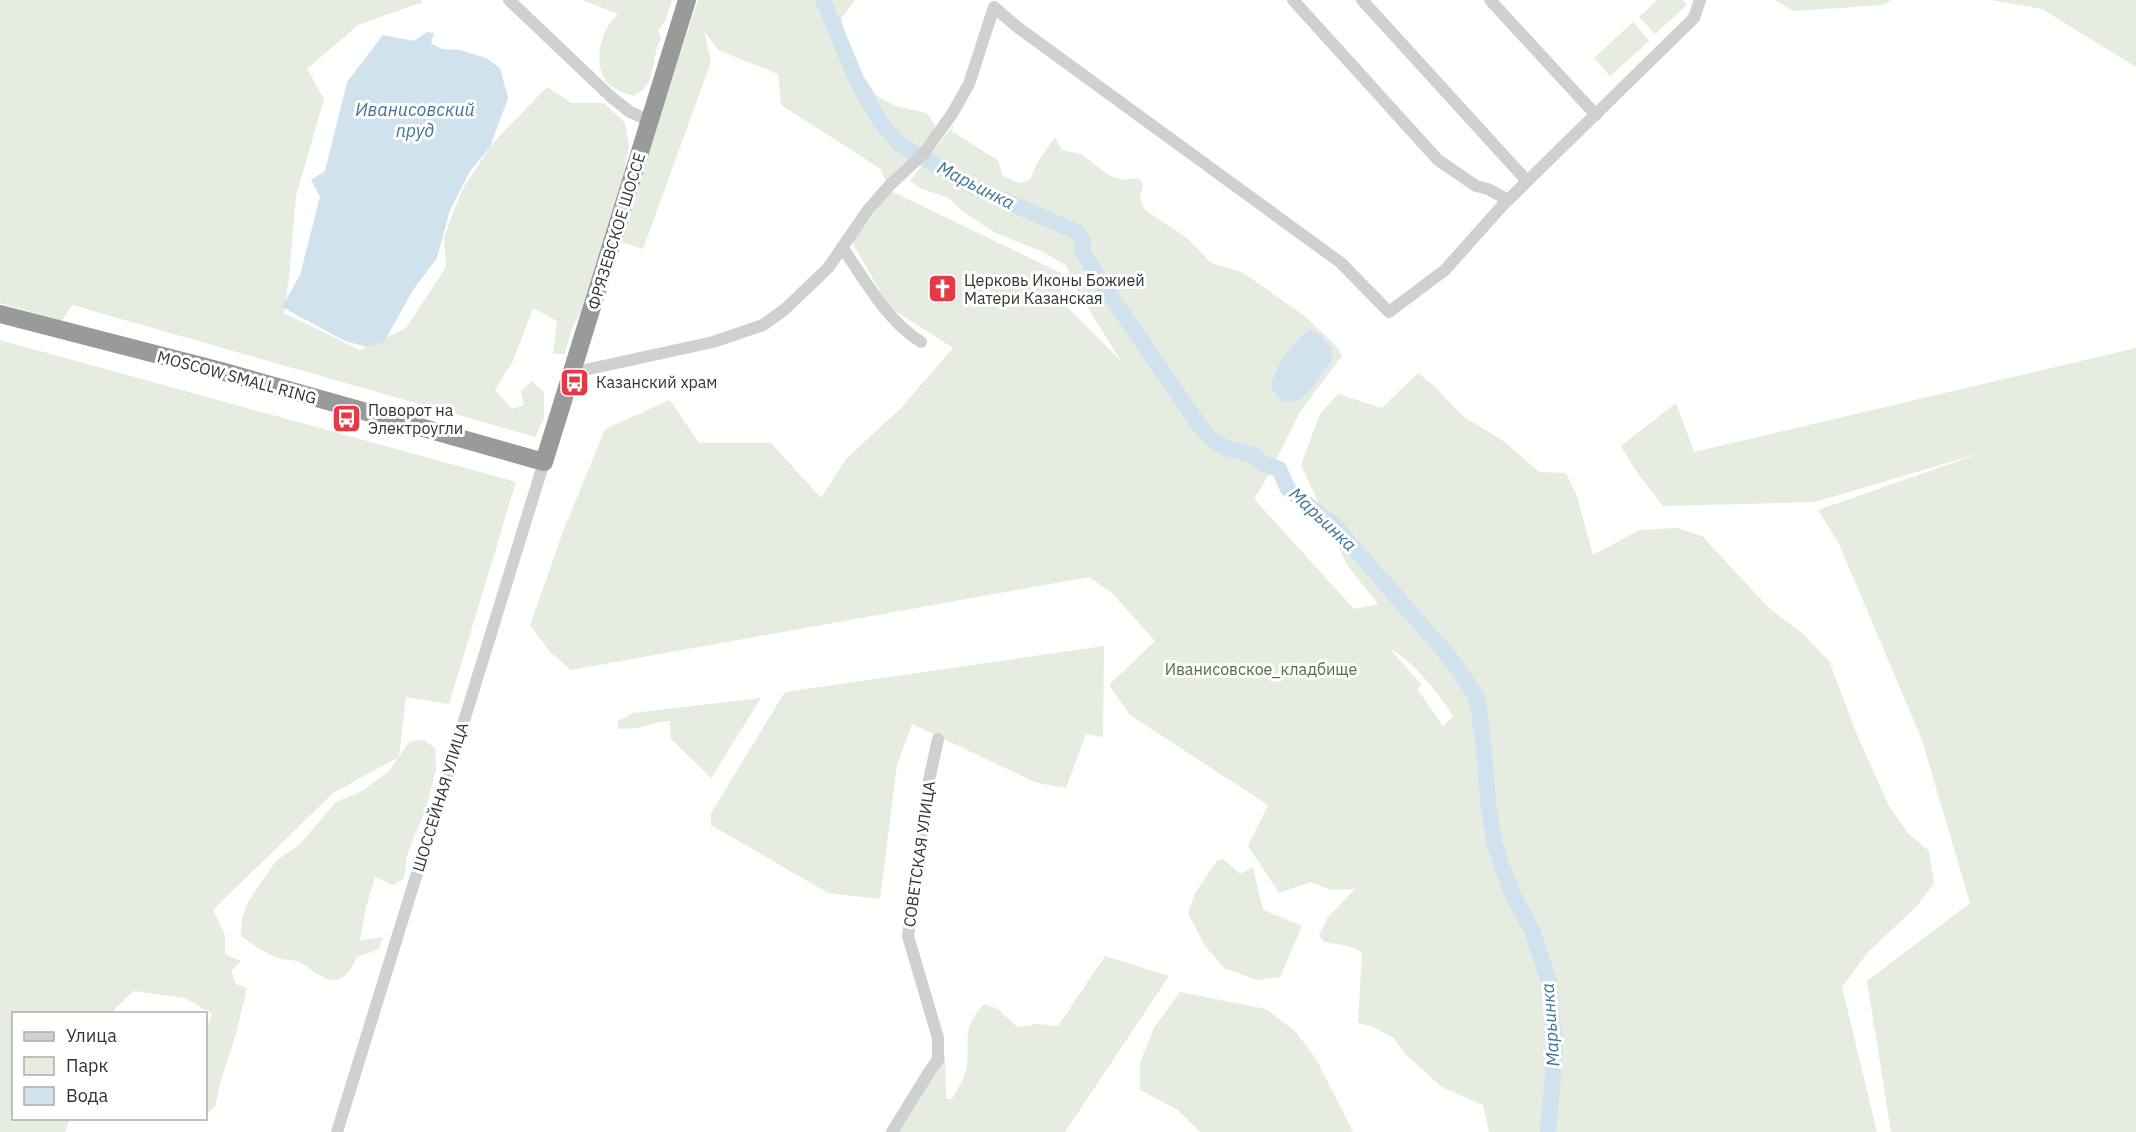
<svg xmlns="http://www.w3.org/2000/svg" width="2136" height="1132" viewBox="0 0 2136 1132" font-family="'IBM Plex Sans',sans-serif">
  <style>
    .green { fill: #e6ecdf; fill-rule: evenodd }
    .water { fill: #cfe2ee }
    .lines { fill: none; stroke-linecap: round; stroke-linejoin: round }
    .river { stroke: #cfe2ee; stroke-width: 16 }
    .minor { stroke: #d0d0d0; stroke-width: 12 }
    .highway { stroke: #9a9a9a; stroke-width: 18 }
    .labels { text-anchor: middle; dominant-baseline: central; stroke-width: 6; stroke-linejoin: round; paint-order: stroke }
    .street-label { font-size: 16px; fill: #333; stroke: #fff }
    .poi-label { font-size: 16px; fill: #333; stroke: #fff; text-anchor: start }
    .park-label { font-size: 16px; fill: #56703f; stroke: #fff }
    .water-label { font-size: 18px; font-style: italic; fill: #3f7597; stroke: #fff }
  </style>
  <rect width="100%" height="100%" fill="#fff"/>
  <path class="green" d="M0 0H421L423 2 358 25 307 69 324 99 296 196 289 277 284 313 360 350 406 328 446 267 444 237 462 190 492 144 547 87 571 103H604L625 123 629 146 624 175 580 313 571 331 565 354H553L557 321 533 308 513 361 495 390 512 409 524 405 521 391 532 381 544 392V419L535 437 72 305 62 321 0 303Z
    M582 0H672L665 21 658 30 661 39C649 60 659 82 634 96 624 93 611 89 605 80 593 59 601 29 618 14Z
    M698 0H855L842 17 844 47 877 96 895 106 927 113 937 128 887 184 881 169 781 105 778 74 718 50 704 31 711 62 643 249 619 241Z
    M1657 0H1683L1687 5 1655 34 1639 17Z
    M1775 0H1891L1884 5 1794 11Z
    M1991 0H2136V67L2042 9Z
    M1633 22 1649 41 1610 76 1594 58Z
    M954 125 952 132C969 140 982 152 998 160L1003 176 1019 183 1030 180 1037 163 1055 137 1062 150 1081 154 1110 176 1124 180 1139 178 1143 185 1140 198 1145 210 1187 238 1211 263 1242 272 1306 317 1338 348 1342 356 1300 412 1269 474 1254 499 1354 609 1378 604 1347 565 1301 465 1320 414 1338 394 1382 408 1418 373 1435 387 1464 417 1506 443 1539 472 1566 473 1577 496 1593 555 1640 530 1676 528 1702 536 1769 608 1803 634 1829 661 1857 735 1889 806 1908 833 1929 851 1934 883 1916 907 1868 952 1842 987 1877 1132H1489L1483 1105 1442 1087 1405 1054 1394 1038 1373 1027 1358 1023 1362 952 1348 946 1324 942 1319 935 1328 917 1355 889 1331 890 1310 882 1279 893 1248 846 1268 805 1130 715 1109 685 1155 641 1113 594 1089 577 571 670 550 652 530 625 564 529 605 429 670 400 699 443H771L821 498 846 459 902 407 953 348 889 307 852 242 891 191 1061 273V301L1121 361 1079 294 1066 265 1043 252 996 233 962 211 949 198 920 188 910 181ZM1389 648C1412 660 1439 693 1453 716L1443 726 1418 690 1421 684Z
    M0 340 516 482 449 704 406 697 399 757 333 793 213 910 225 935V954L241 961 231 971 236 984 247 988 236 1034 221 1080 215 1107 207 1113H206V1029L212 1014 185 998 133 991 111 1013 14 1014V1118L70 1119 65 1132H0Z
    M2136 348V1132H1891L1867 981 1970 903 1922 740 1839 544 1818 510 1987 451 1815 502 1663 506 1636 471 1621 446 1676 403 1694 452Z
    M1104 646 1103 737 1086 734 1066 788 1037 783 912 724 897 765 880 899 828 893 711 825V813L785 692Z
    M761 698 711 778 671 739 670 721 658 722 639 728 618 729V721L633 713Z
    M424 740 435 748 436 770 426 808 407 855 404 879 393 885 375 877 366 907 360 941 383 937 379 949 357 957C352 966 347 979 335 980 320 980 309 966 297 961 292 960 287 960 282 959 267 955 253 945 241 936L242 918 249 900 276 861 299 845 336 802 362 791 389 771 410 741Z
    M1223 859 1240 874 1253 867 1263 910 1302 926 1280 977 1257 980 1224 968 1206 947 1188 914 1195 893 1217 861Z
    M1105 956 1169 976 1065 1132H898L945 1055 946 1099H952C956 1092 961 1084 964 1077 974 1046 957 1032 984 1004L998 1009 1017 1027 1038 1024 1058 1026Z
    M1180 992 1266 1009 1296 1032 1316 1059 1353 1132H1200L1178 1110 1140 1090V1063L1154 1028Z"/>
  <path class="water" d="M427 32 434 33 431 43 442 49 460 50 486 58 500 68 508 98 490 147 470 171 450 210 437 258 413 290 384 342 367 347 345 341 282 307 300 275 320 197 311 180 325 171 347 82 383 35 414 41Z
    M1309 329 1319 334 1333 349 1332 360 1307 394 1297 401 1282 402 1271 388C1274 365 1293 344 1309 329Z"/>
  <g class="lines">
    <path class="river" d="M823 0 857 81 879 120 899 144 970 185 1077 232 1083 241 1082 250 1103 285 1200 426 1210 438 1226 448 1253 455 1263 464 1279 469 1288 489 1334 525 1451 659 1477 697 1484 749 1488 802 1495 846 1512 893 1532 931 1549 981 1555 1051 1548 1132"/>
    <path class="minor" d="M509 0 610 96 630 112 650 121
      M1293 0 1438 160 1476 186 1488 189 1508 200
      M1362 0 1527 181
      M1490 0 1596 115
      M842 247C865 280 886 320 921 342
      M571 373 713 342 763 325 784 310 828 268 868 210 889 186 924 153 952 114 969 84 994 7 1016 26 1341 263 1389 312 1445 270 1502 206 1694 18 1700 0
      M337 1132 544 462
      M892 1132 931 1069 938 1060V1038L908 936 928 785 938 739"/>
    <path class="highway" d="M0 314 221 371 544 462 687 0"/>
  </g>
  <defs>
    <symbol id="church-square" viewBox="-11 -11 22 22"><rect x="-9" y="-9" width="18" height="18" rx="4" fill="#e63946" stroke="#fff"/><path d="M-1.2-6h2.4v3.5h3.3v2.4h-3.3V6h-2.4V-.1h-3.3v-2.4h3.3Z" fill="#fff"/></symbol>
    <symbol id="bus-square" viewBox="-11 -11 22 22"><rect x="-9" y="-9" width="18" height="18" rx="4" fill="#e63946" stroke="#fff"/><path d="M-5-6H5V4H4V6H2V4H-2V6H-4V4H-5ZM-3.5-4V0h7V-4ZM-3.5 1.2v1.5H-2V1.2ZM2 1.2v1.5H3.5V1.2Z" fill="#fff"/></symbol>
  </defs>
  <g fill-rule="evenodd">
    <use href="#church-square" x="926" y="272" width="33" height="33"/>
    <use href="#bus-square" x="558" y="366" width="33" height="33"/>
    <use href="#bus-square" x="330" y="402" width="33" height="33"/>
  </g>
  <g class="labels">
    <g class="street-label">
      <text transform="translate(616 231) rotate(-73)">ФРЯЗЕВСКОЕ ШОССЕ</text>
      <text transform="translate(237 377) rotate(15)">MOSCOW SMALL RING</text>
      <text transform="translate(440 797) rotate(-73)">ШОССЕЙНАЯ УЛИЦА</text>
      <text transform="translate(919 854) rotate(-82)">СОВЕТСКАЯ УЛИЦА</text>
    </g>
    <g class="poi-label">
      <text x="964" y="280">Церковь Иконы Божией<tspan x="964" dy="18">Матери Казанская</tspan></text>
      <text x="596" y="382">Казанский храм</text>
      <text x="368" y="410">Поворот на<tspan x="368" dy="18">Электроугли</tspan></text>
    </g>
    <g class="park-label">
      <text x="1261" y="669">Иванисовское_кладбище</text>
    </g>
    <g class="water-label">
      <text x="415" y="109">Иванисовский<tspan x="415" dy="21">пруд</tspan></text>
      <text transform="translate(976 185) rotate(27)">Марьинка</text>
      <text transform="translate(1323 519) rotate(43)">Марьинка</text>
      <text transform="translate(1550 1025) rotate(-94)">Марьинка</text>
    </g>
  </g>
  <rect x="12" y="1012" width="195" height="108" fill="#ffffff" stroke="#adadad" stroke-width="1.5"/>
  <rect x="24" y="1032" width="30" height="9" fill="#d0d0d0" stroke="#adadad" stroke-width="1.5"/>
  <text x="66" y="1042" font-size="18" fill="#333333">Улица</text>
  <rect x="24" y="1057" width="30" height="18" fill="#e6ecdf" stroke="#adadad" stroke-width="1.5"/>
  <text x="66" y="1072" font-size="18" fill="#333333">Парк</text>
  <rect x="24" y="1087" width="30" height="18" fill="#cfe2ee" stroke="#adadad" stroke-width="1.5"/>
  <text x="66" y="1102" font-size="18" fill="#333333">Вода</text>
</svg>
